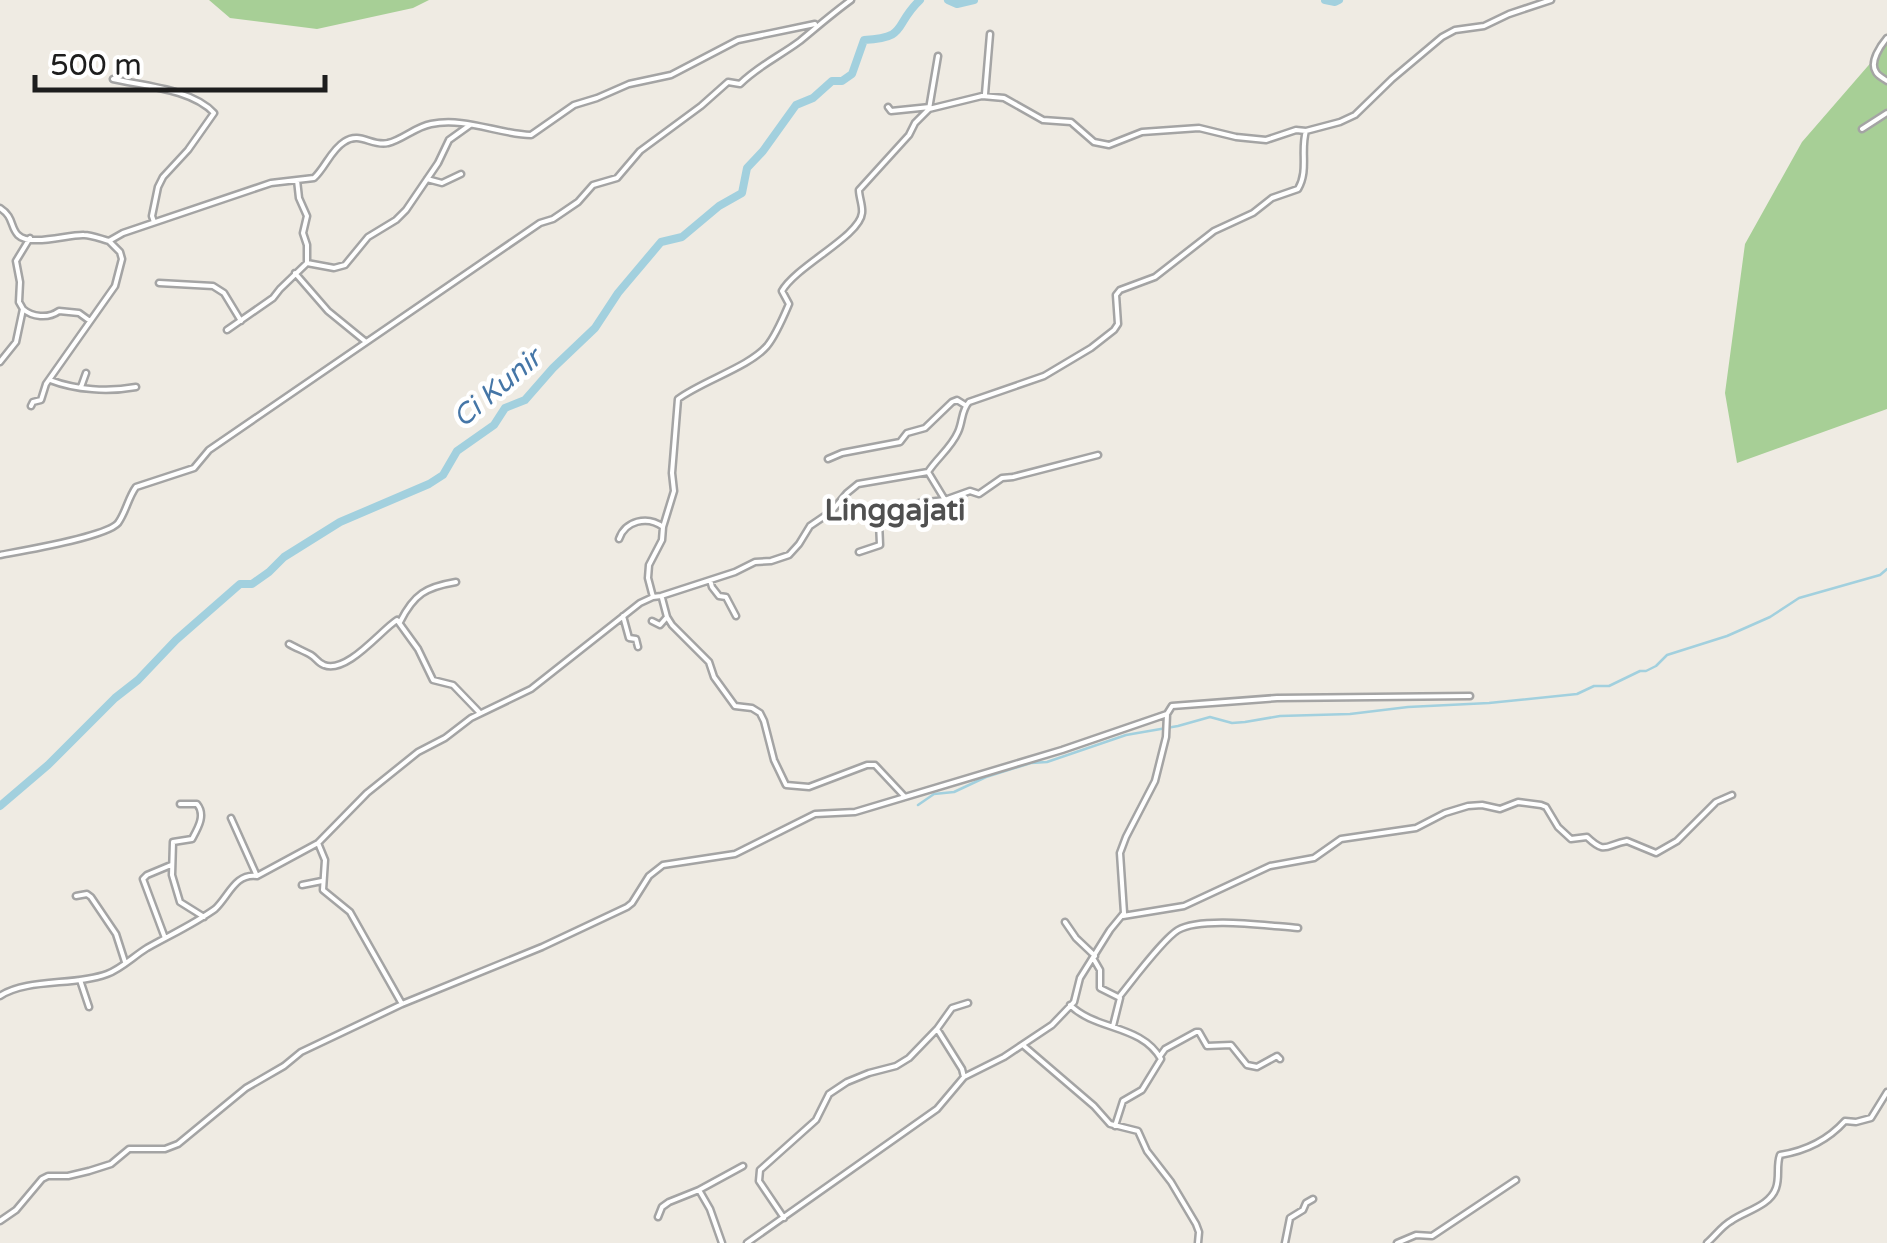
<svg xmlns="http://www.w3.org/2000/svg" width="1887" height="1243" viewBox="0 0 1887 1243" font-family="'Varela Round',sans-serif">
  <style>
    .forest { fill: #a7cf96 }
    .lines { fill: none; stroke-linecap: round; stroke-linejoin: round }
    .stream { stroke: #a2d0de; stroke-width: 2.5 }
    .river { stroke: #a2d0de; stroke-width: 8 }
    .minor-casing { stroke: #a4a4a4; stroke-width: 9 }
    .minor { stroke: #fff; stroke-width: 4 }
    .labels { text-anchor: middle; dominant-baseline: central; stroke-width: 9; stroke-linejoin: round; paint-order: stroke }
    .water-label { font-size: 28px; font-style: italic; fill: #4576a7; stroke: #fff }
    .quarter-label { font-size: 30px; font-weight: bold; fill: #505050; stroke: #fff }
  </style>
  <rect width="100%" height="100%" fill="#efebe3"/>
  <path class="forest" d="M209 0H429L413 8 317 29 230 18Z
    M1887 44V409L1737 463 1725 393 1745 244 1802 142Z"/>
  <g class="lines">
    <path class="stream" d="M918 805 934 794 954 792 986 777 1031 763 1047 762 1126 735 1178 726 1210 717 1232 723 1245 722 1280 716 1350 714 1408 707 1489 703 1577 694 1594 686H1609L1640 671H1646L1656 666 1667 655 1727 636 1770 617 1799 598 1880 575 1887 569"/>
    <path class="river" d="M948 0 957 4 974 0
      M1325 0 1335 2 1339 0
      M0 806 48 765 115 698 138 680 176 640 240 584H252L269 572 284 557 340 522 429 484 443 475 457 451 494 425 505 408 525 400 553 368 595 328 618 293 661 242 682 237 719 206 742 193 747 168 763 151 796 105 813 98 832 81H842L852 74 864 40C909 38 893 25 920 0"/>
    <defs>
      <path id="minor" d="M1887 38C1881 45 1869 62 1876 72 1878 76 1883 78 1887 81
        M113 79C144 86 192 89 214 113L188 150 163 177 158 187 152 216 154 222
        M985 94 990 34
        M888 107 891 111 930 107
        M929 109 938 56
        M1862 129 1887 113
        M427 179 442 183 461 174
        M0 208C14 217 10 227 18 235 30 247 69 234 84 235 92 235 101 239 109 241L123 233 271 183 314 178C325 168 331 150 344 142 360 131 372 147 388 143 402 140 415 127 431 124 465 117 498 134 531 135L574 105 597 98 629 84 671 75 738 40 815 24
        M307 263 334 268 345 265 368 237 396 220 406 210 438 163 449 140 470 125
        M295 273 328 311 366 342
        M159 283 213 286 224 293 241 321
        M23 309C32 317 48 319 59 311L79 313 90 321
        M227 330 273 298 280 289 307 263V245L303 233 307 216 299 198 297 180
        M0 362 16 342 23 309 19 302 20 282 16 261 30 238
        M50 380C76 390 108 392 136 387
        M81 387 86 373
        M31 406 33 402 41 400 46 384 115 286 122 259 120 252 109 241
        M828 459 842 453 900 442 907 433 925 428 952 402 957 400 965 405
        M928 472 945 500
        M619 539C625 521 647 515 663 527
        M859 552 880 545 879 522 887 523 892 518 919 503 945 500 970 491 979 494 1002 478 1013 477 1098 455
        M0 555C21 551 106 537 118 523 126 512 128 498 136 487L194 468 209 450 540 223 553 219 578 202 593 185 617 178 640 151 701 106 728 82 740 84C758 66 780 56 800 41 817 27 833 13 851 0
        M710 580 712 587 719 596 726 597 736 616
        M653 597 648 578 649 565 662 540 663 527 674 491 672 473 678 399C702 381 749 367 767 346 776 335 783 318 789 304L782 291C796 266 860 236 862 213 863 206 859 197 859 190L909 135 915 123 929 109 982 96 1004 98 1043 120 1071 122 1094 142 1109 145 1142 132 1199 128 1236 137 1266 140 1296 130 1306 131
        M662 598 667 617 672 625 709 662 714 677 735 706 752 708 760 713 764 721 774 760 786 785 809 787 867 765H875L905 797
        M623 616 629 638 636 639 638 647
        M652 621 660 625 667 617
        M400 622C414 594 426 587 456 582
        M289 644C296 648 304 651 311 655 316 658 318 663 324 665 347 674 381 630 397 620L418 649 433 680 453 685 479 712
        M180 804H197C206 815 198 828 192 839L173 842 172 875 180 902 204 917
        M231 818 257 876
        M318 843 325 860 323 890 350 912 402 1004
        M302 885 322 881
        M76 896 87 894 91 897 116 934 125 962
        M1123 916 1184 906 1270 866 1314 858 1341 839 1416 828 1445 813 1468 806 1482 805 1500 809 1518 802 1541 805 1546 807 1558 827 1571 839 1587 837C1606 855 1605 845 1627 841L1656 853 1677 841 1716 802 1732 795
        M1065 922 1076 938 1095 956
        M165 938 143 879 147 875 171 865
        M1093 958 1100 970V988L1120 998 1113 1026
        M80 980 89 1007
        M0 996C27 978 75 986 107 974 121 969 134 956 147 948 170 935 194 924 215 909 229 896 235 873 257 876L318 843 367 793 418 752 445 738 471 718 531 689 640 603 653 597 661 596 735 572 755 562 771 561 789 555 799 544 810 526 832 511 847 493 858 484 928 472C937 458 951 448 958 432 963 421 961 411 969 402L1044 376 1091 348 1114 330 1118 324 1116 295 1120 290 1155 277 1214 231 1253 213 1272 198 1298 189C1309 170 1300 151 1306 131L1340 122 1355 115 1392 79 1442 37 1455 30 1484 26 1509 14 1551 0
        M1119 997C1132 981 1163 939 1178 930 1202 916 1269 926 1298 928
        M1070 1005C1096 1031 1141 1024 1161 1059L1142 1090 1123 1101 1115 1126
        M1024 1046 1094 1106 1110 1124 1138 1131 1147 1151 1171 1182 1196 1224 1199 1232 1198 1243
        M1160 1056 1165 1049 1196 1032H1199L1207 1046 1231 1045 1247 1065 1257 1067 1277 1056 1280 1059
        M964 1077 962 1069 937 1029 952 1008 968 1003
        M699 1190 710 1209 722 1243
        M658 1217 662 1207 669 1202 699 1190 743 1166
        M784 1218 759 1181 760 1170 816 1120 829 1094 847 1082 869 1073 896 1066 909 1058 937 1029
        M0 1221 16 1210 42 1179 48 1176H68L89 1171 111 1164 129 1149H165L178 1144 246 1088 284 1066 301 1052 402 1004 542 947 627 907 632 903 649 876 663 865 735 854 815 814 855 812 1062 750 1167 714
        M747 1243 937 1109 964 1077 1004 1057 1052 1025 1074 1002 1080 978 1110 930 1124 913 1120 853 1126 837 1155 781 1166 737 1167 714 1172 706 1277 698 1470 696
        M1285 1243 1290 1218 1303 1210 1306 1203 1313 1199
        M1397 1243 1416 1235 1432 1236 1516 1180
        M1707 1243C1715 1236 1722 1226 1731 1221 1745 1211 1770 1206 1776 1188 1780 1177 1776 1166 1780 1155 1805 1151 1827 1141 1845 1121L1856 1122 1871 1118 1887 1092"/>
    </defs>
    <use href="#minor" class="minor-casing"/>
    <use href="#minor" class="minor"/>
  </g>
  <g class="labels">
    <g class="water-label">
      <text transform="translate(497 388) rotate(-40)">Ci Kunir</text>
    </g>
    <g class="quarter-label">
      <text x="895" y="510">Linggajati</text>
    </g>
  </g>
  <path d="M35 75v15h290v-15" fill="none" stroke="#1d1d1d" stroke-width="5"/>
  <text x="50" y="75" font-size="30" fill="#1d1d1d" stroke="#ffffff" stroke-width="8" paint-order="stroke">500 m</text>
</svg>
